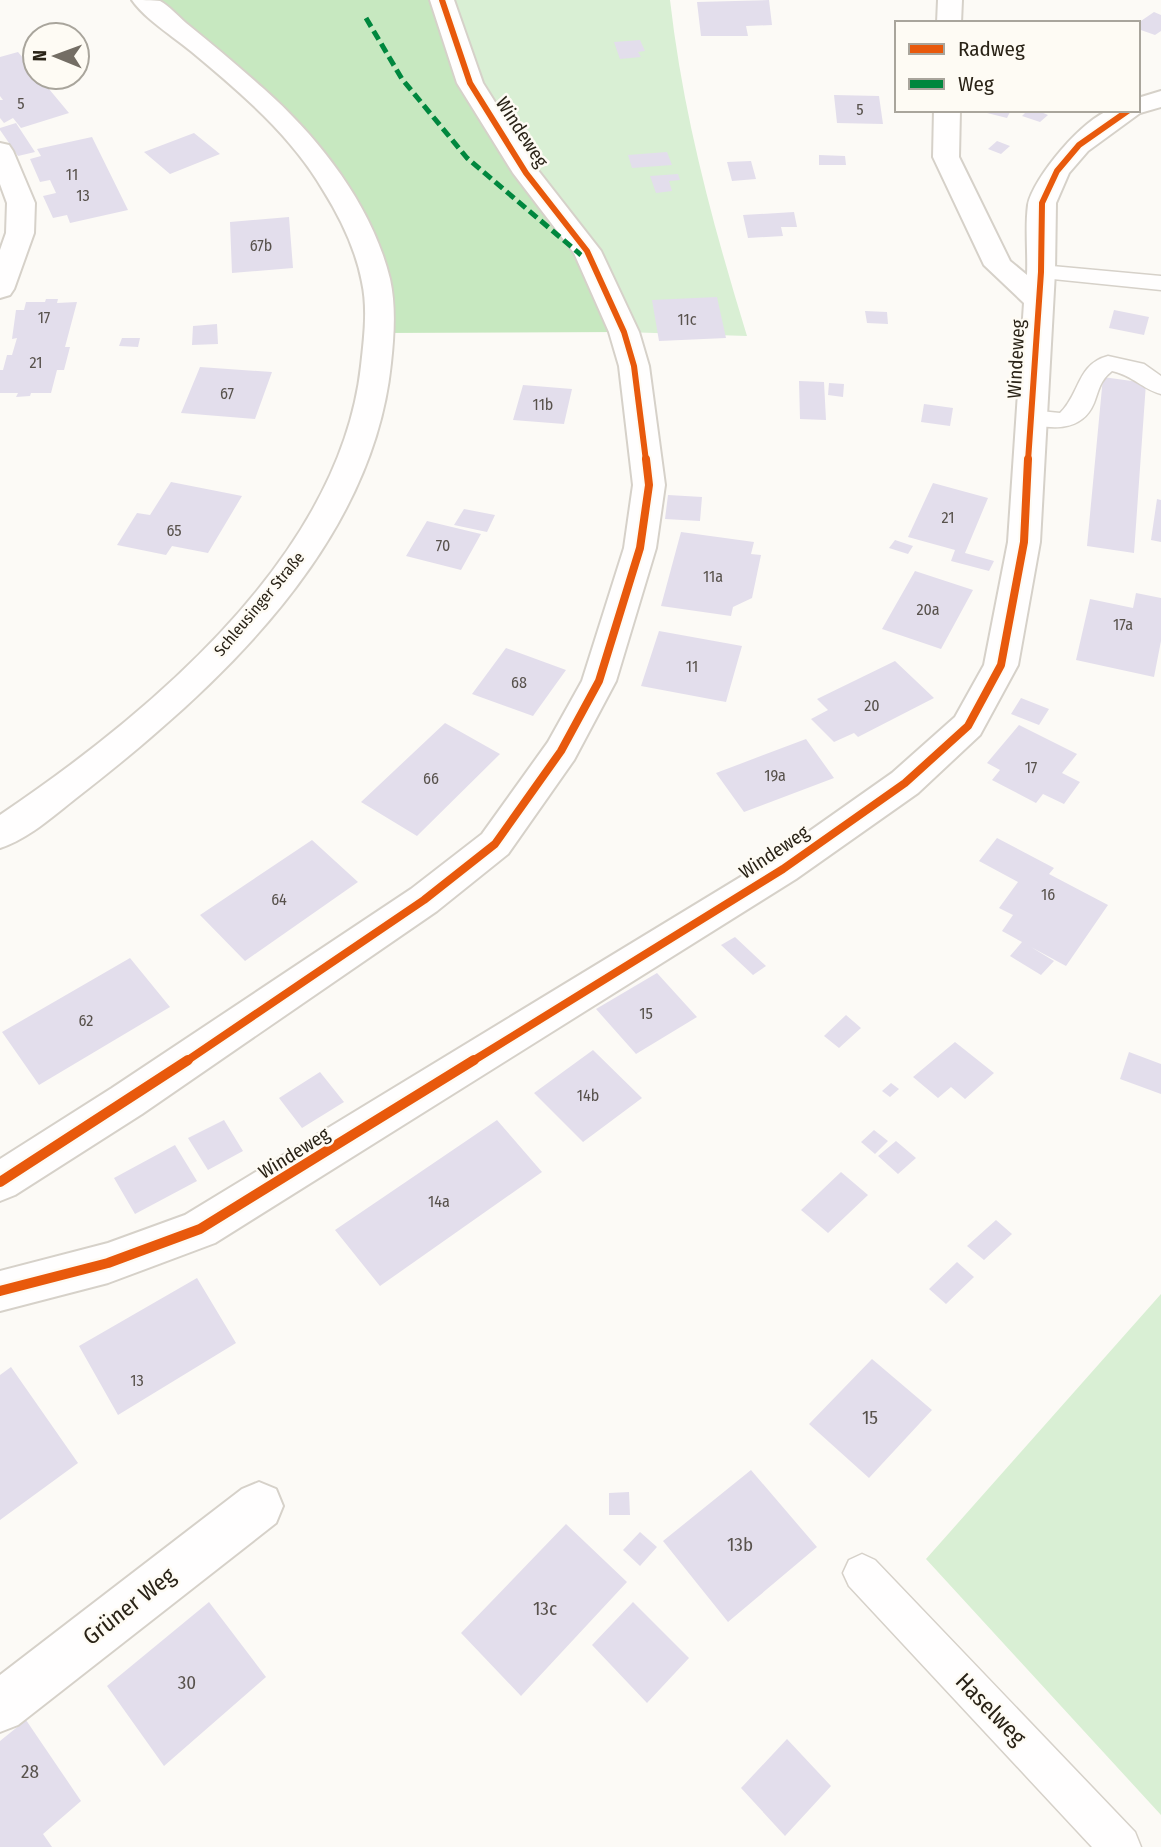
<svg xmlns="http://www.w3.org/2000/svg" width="1161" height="1847" viewBox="0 0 1161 1847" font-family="'Fira Sans Condensed',sans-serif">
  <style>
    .green { fill: #d9efd4 }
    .forest { fill: #c7e8c0 }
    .building { fill: #e3deec }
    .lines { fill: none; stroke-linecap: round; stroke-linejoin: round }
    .lane-casing { stroke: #d6d1c9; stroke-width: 3 }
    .street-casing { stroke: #d6d1c9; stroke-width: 4 }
    .secondary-casing { stroke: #d6d1c9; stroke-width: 4 }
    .lane { fill: #fffefe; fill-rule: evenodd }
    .street { fill: #fffefe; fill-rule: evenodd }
    .secondary { fill: #fffefe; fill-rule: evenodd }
    .quiet { stroke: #00873e; stroke-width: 5; stroke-dasharray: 10 5; stroke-linecap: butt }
    .cycleway-far2-casing { stroke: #fefbf4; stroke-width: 10 }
    .cycleway-far1-casing { stroke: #fefbf4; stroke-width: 12 }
    .cycleway-casing { stroke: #fefbf4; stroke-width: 15 }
    .cycleway-far2 { stroke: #e8590c; stroke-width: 6 }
    .cycleway-far1 { stroke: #e8590c; stroke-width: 8 }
    .cycleway { stroke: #e8590c; stroke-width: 10 }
    .labels { text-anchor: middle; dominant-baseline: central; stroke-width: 5; stroke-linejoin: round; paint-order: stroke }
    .number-label { font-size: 16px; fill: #58524c }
    .far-street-label { font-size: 16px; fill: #2a2317; stroke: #fefbf4 }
    .street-label { font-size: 19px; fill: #2a2317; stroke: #fefbf4 }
    .near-number-label { font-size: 19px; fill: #58524c }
    .near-street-label { font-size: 23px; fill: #2a2317; stroke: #fefbf4 }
  </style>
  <rect width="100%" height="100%" fill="#fcfaf6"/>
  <path class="green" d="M442 0H670C683 115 713 225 747 336L624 332 526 173Z
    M1161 1294V1815L926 1559Z"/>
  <path class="forest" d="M144 0H442L470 83 624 332 379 333 375 274 326 173 227 70Z"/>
  <path class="building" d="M769 0 772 25 746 26 748 36H701L697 2Z
    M1154 12 1161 15V31L1155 35 1138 29V23Z
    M640 40 645 51 638 52 641 57 620 59 614 42Z
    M18 52 35 72V77H39L69 113 21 128 13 118 4 123 0 118V100H3L0 96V57Z
    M834 95 879 96 883 124 837 123Z
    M989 110H1011L1007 118 987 113Z
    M1028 110H1036L1048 115 1040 122 1022 116Z
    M16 123 35 152 18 156 0 130V128Z
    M194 133 220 154 170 174 144 152Z
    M92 137 128 210 70 223 67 215 53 218 43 196 56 193 50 180 40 182 30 159 41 156 37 149Z
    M997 141 1010 146 1001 154 988 149Z
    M667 152 672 165 632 168 628 155Z
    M819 155 845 156 846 165H819Z
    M751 161 756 179 732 181 727 162Z
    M678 174 680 180 669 181 672 191 656 193 650 176Z
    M794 212 797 227H781L783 236 748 238 743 215Z
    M289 217 293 268 232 273 230 222Z
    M717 297 726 338 659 341 652 300Z
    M46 299H58L57 303 77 302 65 347H70L64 370H57L51 393H31L30 396 16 397 18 393H0V370H3L7 355H12L17 338 12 339 16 310H24L26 302H45Z
    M1114 310 1149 317 1144 335 1109 328Z
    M865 311 887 312 888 324 867 323Z
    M217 324 218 344 192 345 193 326Z
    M122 338H140L138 347 119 346Z
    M200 367 272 372 255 419 181 413Z
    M1103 377 1146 383 1134 553 1087 546Z
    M799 381 824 382 826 420 800 419Z
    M829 383 844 384 843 397 828 395Z
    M523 385 572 389 564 424 513 420Z
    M924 404 953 408 950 426 921 422Z
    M171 482 242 496 208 553 172 546 166 555 117 545 137 513 150 515Z
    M933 483 988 498 965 553 994 561 989 571 951 561 955 550 908 537Z
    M668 495 702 497 700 521 665 519Z
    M1157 499 1161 500V542L1151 540Z
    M464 509 495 515 487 532 454 525Z
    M427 521 481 534 461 570 406 556Z
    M681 532 754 542 751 554 761 555 752 598 733 607 731 616 661 606Z
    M895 540 913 546 908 554 889 548Z
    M915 571 973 590 941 649 882 629Z
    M1136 593 1161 598V641L1154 677 1076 660 1090 599 1133 608Z
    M659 631 742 646 726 702 641 686Z
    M506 648 566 670 533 716 472 694Z
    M895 661 934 698 858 737 854 733 834 742 811 719 828 710 817 699Z
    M1021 698 1049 709 1039 725 1011 714Z
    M445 723 500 754 417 836 361 802Z
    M1019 725 1077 754 1062 773 1080 782 1064 804 1043 794 1036 803 992 780 1000 770 987 763Z
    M806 739 834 778 744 812 716 773Z
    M997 838 1054 868 1049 874 1108 905 1066 966 1031 947 1054 961 1041 975 1010 956 1022 942 1002 931 1013 915 999 908 1018 882 979 861Z
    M312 840 358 882 245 961 200 915Z
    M735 937 766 966 753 975 721 945Z
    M130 958 170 1007 39 1085 2 1032Z
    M657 973 697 1017 636 1054 596 1009Z
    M846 1015 861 1028 839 1048 824 1036Z
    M955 1042 994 1073 965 1099 951 1087 938 1098 913 1077Z
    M593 1050 642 1098 583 1142 534 1093Z
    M1129 1052 1161 1064V1094L1120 1079Z
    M320 1072 344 1102 302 1128 279 1098Z
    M891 1083 899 1089 890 1097 882 1091Z
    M224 1120 243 1151 208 1170 188 1138Z
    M497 1120 542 1172 380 1286 335 1230Z
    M874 1130 888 1141 875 1154 861 1142Z
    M896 1141 916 1158 898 1174 878 1156Z
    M175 1145 197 1181 135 1214 114 1178Z
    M841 1172 868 1195 828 1233 801 1210Z
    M996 1220 1012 1234 984 1260 967 1246Z
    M957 1262 974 1277 946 1304 929 1289Z
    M197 1278 236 1343 118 1415 79 1346Z
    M872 1359 932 1410 869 1478 809 1424Z
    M11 1367 78 1463 0 1520V1375Z
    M751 1470 817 1547 728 1622 663 1541Z
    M629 1492 630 1515H609V1493Z
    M566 1524 627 1582 521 1696 461 1633Z
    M640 1532 657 1547 640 1566 623 1550Z
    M209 1602 266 1677 164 1766 107 1686Z
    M633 1602 689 1658 647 1703 592 1645Z
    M26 1720 81 1801 43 1834 52 1847H0V1741Z
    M787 1739 831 1786 785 1836 741 1788Z"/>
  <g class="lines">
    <defs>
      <path id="lane" d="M1041 265 1161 276V290L1033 277 1030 272 1033 267Z
        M1108 356 1144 364 1161 376V394C1142 389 1134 376 1112 371 1100 380 1099 390 1094 403 1081 434 1048 429 1022 422L1018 417 1022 412 1030 410 1060 413C1080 394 1077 364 1108 356Z
        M862 1554 875 1560 1135 1832 1141 1847H1092L849 1586 843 1573 849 1560Z"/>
      <path id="street" d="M430 0H454L483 83 537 169 601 251 639 332 649 366 665 485 656 548 616 681 574 760 508 854 437 911 142 1114 15 1195 0 1201V1159L112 1088 411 889 482 834 548 742 582 681 624 548 633 485 619 366 609 332 574 253 513 173 457 83Z
        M938 0H962L961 23H937Z
        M1161 91V107L1140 113 1088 151 1069 173 1056 203 1055 272 1040 542 1018 665 980 735 918 793 796 879 215 1243 108 1283 0 1311V1271L108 1243 185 1215 770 859 892 773 955 717 984 665 1008 542 1024 303 984 265 933 157 934 110H960L959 157 1010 261 1027 275C1028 252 1025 228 1028 205 1033 178 1084 117 1111 110 1119 108 1130 110 1138 110V98Z
        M0 143 9 145 13 151 35 203 34 233 14 289 10 295 0 298V250L6 233 7 203 0 184Z
        M259 1482 276 1489 283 1506 276 1523 18 1725 0 1732V1675L242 1489Z"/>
      <path id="secondary" d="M132 0C140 0 153 0 160 1 169 6 178 16 186 23 212 44 238 66 264 89 319 138 372 205 390 279 396 306 394 336 391 363 376 513 268 636 158 731 131 755 103 777 75 799 52 817 28 839 0 848V815C148 715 340 556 361 366 364 339 368 309 362 282 356 250 340 217 323 190 291 135 240 92 192 52 173 36 146 20 132 0Z"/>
    </defs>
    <use href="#lane" class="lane-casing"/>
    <use href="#street" class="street-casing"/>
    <use href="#secondary" class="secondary-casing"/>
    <use href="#lane" class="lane"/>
    <use href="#street" class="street"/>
    <use href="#secondary" class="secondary"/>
    <path class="quiet" d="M366 18 402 79 467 158 581 255"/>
    <defs>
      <path id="cycleway-far2" d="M442 0 470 83 526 173 587 251 624 332 634 366 646 461
        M1028 461 1041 272 1042 203 1057 171 1079 145 1129 110"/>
      <path id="cycleway-far1" d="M185 1062 424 900 495 844 561 751 599 681 640 548 649 485 646 459
        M471 1062 783 869 905 783 968 726 1001 665 1024 542 1028 459"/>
      <path id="cycleway" d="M0 1182 188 1060
        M0 1291 108 1263 200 1229 474 1060"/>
    </defs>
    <use href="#cycleway-far2" class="cycleway-far2-casing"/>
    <use href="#cycleway-far1" class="cycleway-far1-casing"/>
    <use href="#cycleway" class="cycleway-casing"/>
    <use href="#cycleway-far2" class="cycleway-far2"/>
    <use href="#cycleway-far1" class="cycleway-far1"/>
    <use href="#cycleway" class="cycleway"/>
  </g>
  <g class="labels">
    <g class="number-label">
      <text x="21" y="103">5</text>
      <text x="860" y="109">5</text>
      <text x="72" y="174">11</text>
      <text x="83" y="195">13</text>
      <text x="261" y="245">67b</text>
      <text x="44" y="317">17</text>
      <text x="687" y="319">11c</text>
      <text x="36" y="362">21</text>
      <text x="227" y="393">67</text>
      <text x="543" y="404">11b</text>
      <text x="948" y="517">21</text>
      <text x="174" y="530">65</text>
      <text x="443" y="545">70</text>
      <text x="713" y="576">11a</text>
      <text x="928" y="609">20a</text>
      <text x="1123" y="624">17a</text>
      <text x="692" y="666">11</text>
      <text x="519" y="682">68</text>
      <text x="872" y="705">20</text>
      <text x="1031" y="767">17</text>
      <text x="775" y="775">19a</text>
      <text x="431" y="778">66</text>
      <text x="1048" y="894">16</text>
      <text x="279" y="899">64</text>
      <text x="646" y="1013">15</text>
      <text x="86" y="1020">62</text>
      <text x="588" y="1095">14b</text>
      <text x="439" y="1201">14a</text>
      <text x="137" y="1380">13</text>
    </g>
    <g class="far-street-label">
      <text transform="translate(259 604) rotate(-50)">Schleusinger Straße</text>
    </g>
    <g class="street-label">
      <text transform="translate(522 132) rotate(57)">Windeweg</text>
      <text transform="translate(1016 359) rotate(-87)">Windeweg</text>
      <text transform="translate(774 852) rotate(-34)">Windeweg</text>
      <text transform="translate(294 1153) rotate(-32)">Windeweg</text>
    </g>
    <g class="near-number-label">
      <text x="870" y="1417">15</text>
      <text x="740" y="1544">13b</text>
      <text x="545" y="1608">13c</text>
      <text x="187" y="1682">30</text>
      <text x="30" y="1771">28</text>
    </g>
    <g class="near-street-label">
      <text transform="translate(129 1606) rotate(-38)">Grüner Weg</text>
      <text transform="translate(991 1709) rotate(46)">Haselweg</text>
    </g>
  </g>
  <rect x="895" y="21" width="245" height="91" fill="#fefbf4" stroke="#a9a59c" stroke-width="2"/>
  <rect x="909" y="44" width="35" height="10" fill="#e8590c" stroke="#a9a59c" stroke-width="2"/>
  <text x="958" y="56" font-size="21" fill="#2a2317">Radweg</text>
  <rect x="909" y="79" width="35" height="10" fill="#00873e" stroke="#a9a59c" stroke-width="2"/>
  <text x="958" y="91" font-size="21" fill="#2a2317">Weg</text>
  <g transform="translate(56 56) rotate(271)"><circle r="33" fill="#fefbf4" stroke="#a9a59c" stroke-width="2"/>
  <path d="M0-5L12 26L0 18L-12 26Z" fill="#746e65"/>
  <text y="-10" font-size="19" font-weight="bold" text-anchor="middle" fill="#2a2317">N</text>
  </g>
</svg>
